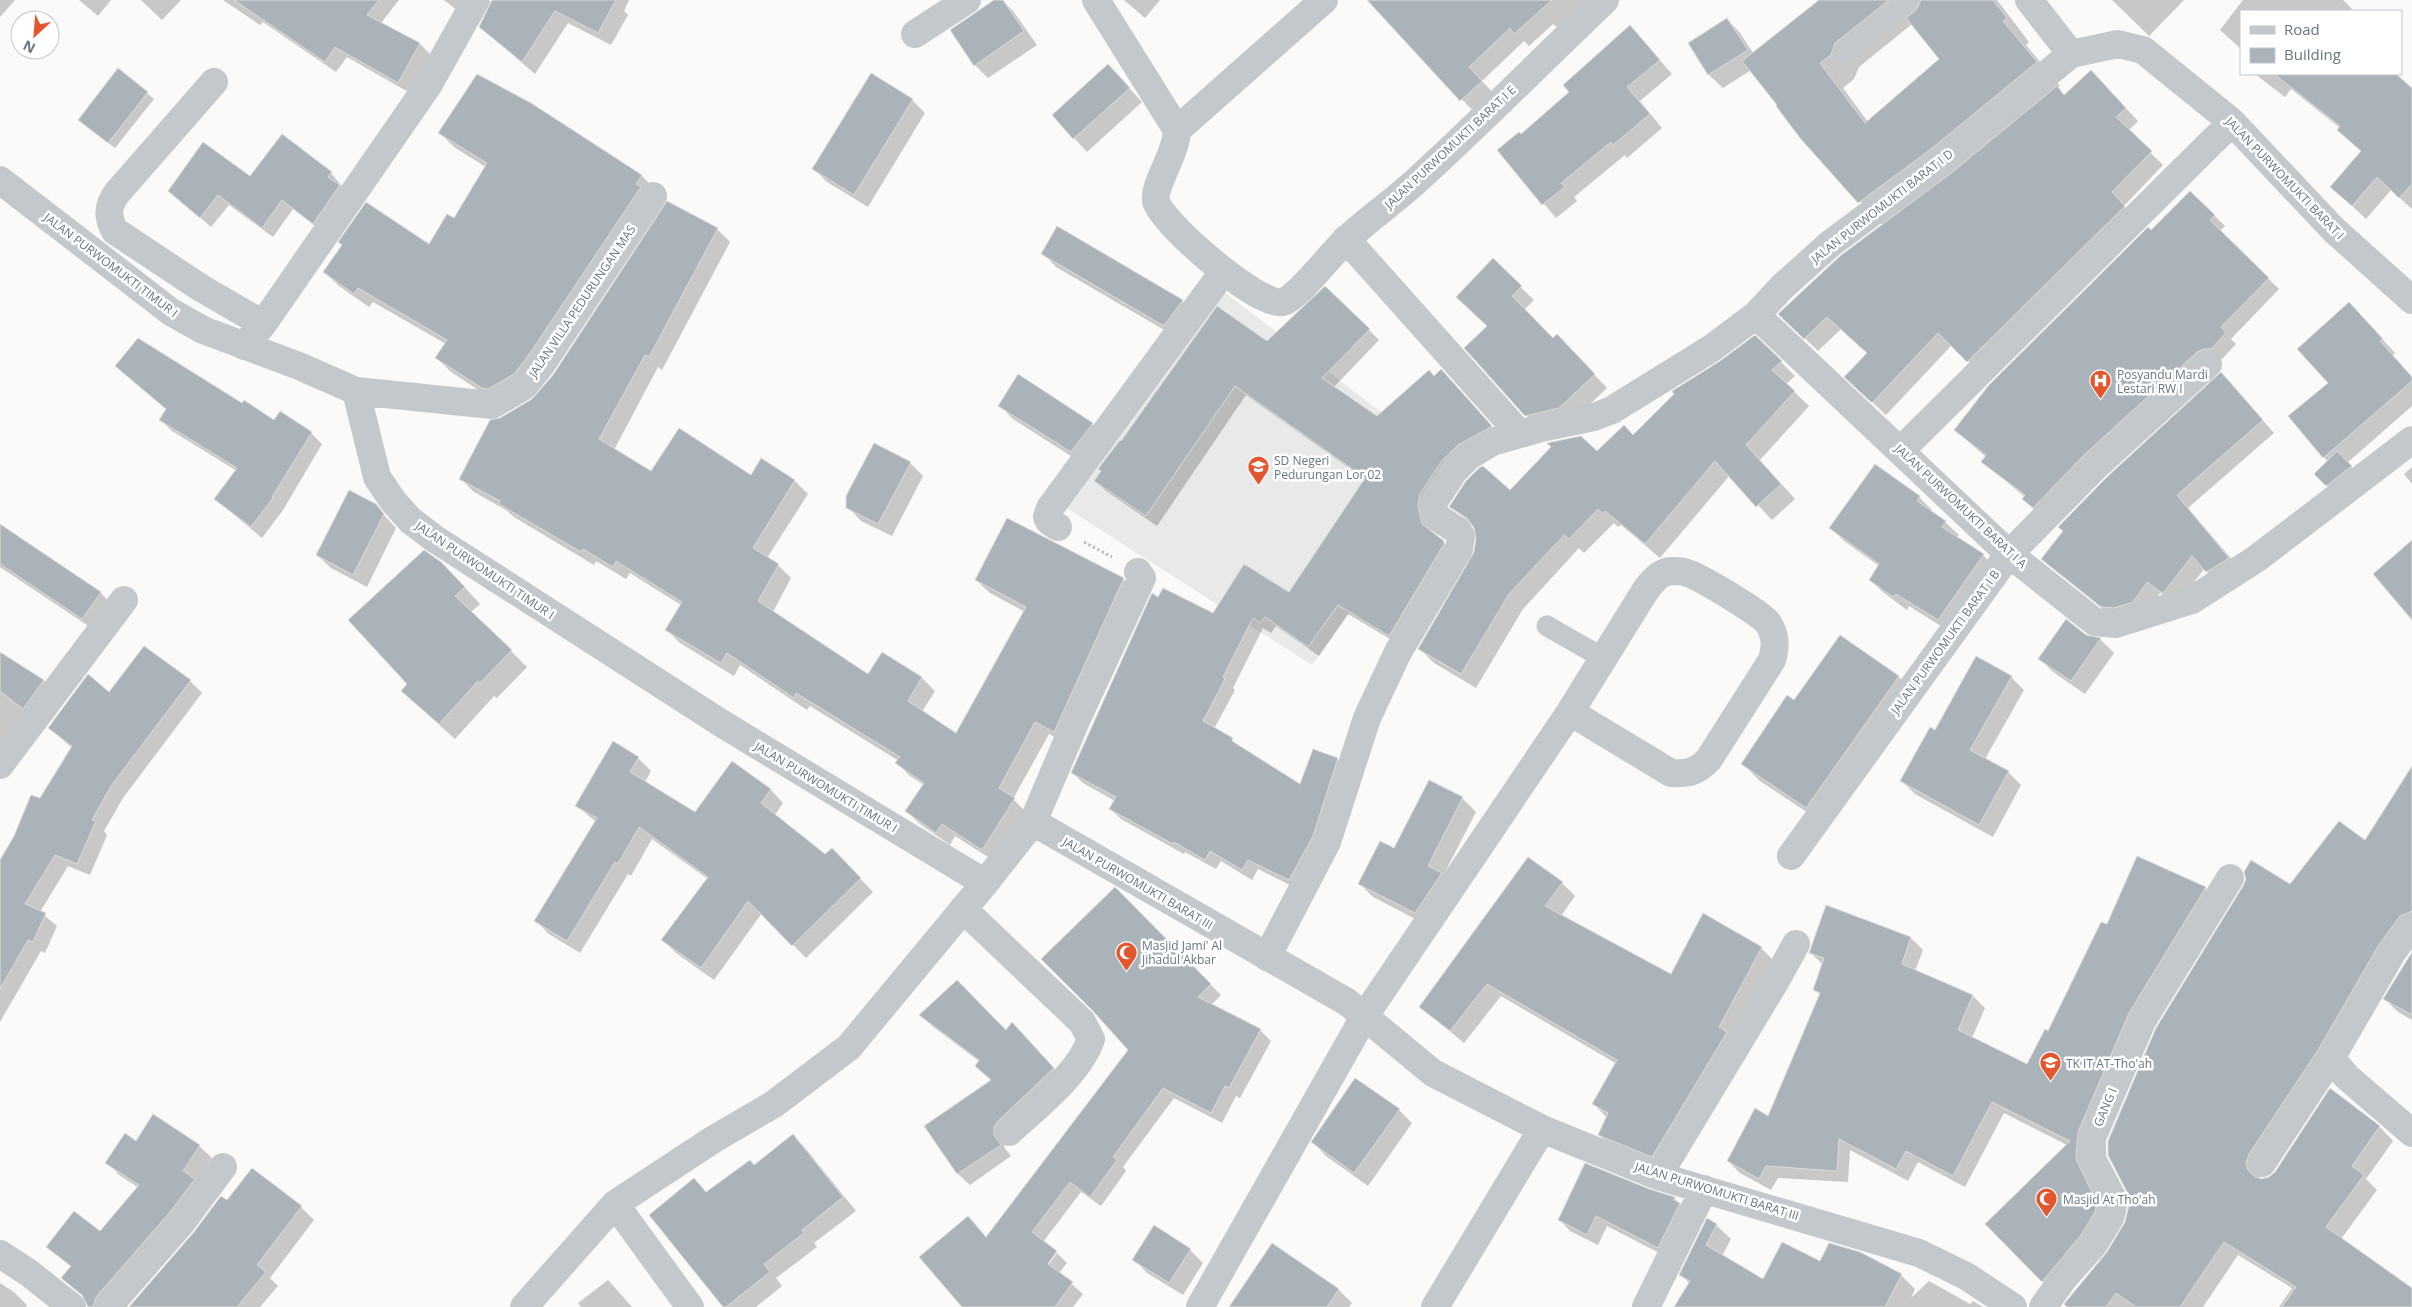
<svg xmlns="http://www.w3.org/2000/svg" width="2412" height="1307" viewBox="0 0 2412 1307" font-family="'Open Sans',sans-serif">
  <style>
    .built { fill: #e8e9e9 }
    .shadow { fill: #0003; fill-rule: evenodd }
    .building { fill: #aab3b9; stroke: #dcdcda }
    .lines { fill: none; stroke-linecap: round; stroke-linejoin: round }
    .path { stroke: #bbbfc2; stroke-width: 3; stroke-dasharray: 2.5 2.5; stroke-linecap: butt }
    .service { stroke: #c3c8cc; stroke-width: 21 }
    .minor { stroke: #c3c8cc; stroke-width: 28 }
    .labels { text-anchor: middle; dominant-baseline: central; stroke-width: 5; stroke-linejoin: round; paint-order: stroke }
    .street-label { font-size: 12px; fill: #657683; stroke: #fff }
    .poi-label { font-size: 12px; fill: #657683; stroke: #fff; text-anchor: start }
  </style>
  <rect width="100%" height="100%" fill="#fafaf8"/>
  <path class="built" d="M1219 288 1449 464 1363 595 1312 665 1065 507Z"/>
  <path class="shadow" d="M0 0H15L0 17Z
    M79 0H111L98 16Z
    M141 0H181L162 20Z
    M223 0H399L381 23 420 44 431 55 410 93 347 57 336 72 263 22 260 25Z
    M444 0H480L468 19Z
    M493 0H629L624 11 628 15 611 45 568 23 535 74 480 27Z
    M996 0H1002L1013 11 1037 45 988 78 975 65Z
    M1124 0H1160L1145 18Z
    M1389 0H1588L1558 28 1553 24 1529 46 1524 41 1482 81 1495 95 1475 113 1378 10Z
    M1821 0H1997L2029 42 2026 45 2060 86 2057 88 2065 96 2104 85 2138 121 2128 131 2163 165 2124 206 2137 219 1981 374 1952 345 1886 415 1859 390 1868 354 1841 329 1818 351 1793 327 1883 226 1801 137 1751 70 1723 88 1709 75 1690 43 1727 19 1740 33 1753 53ZM1912 24 1940 59 1868 122 1843 88 1854 79 1859 67Z
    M2112 0H2184L2149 36Z
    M2243 0H2343L2352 9 2351 11H2241V49L2220 30Z
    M1630 27 1672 74 1640 101 1662 128 1627 158 1625 155 1574 197 1577 201 1556 218 1498 150 1521 135 1571 92Z
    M2255 74H2393L2412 91V209L2391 190 2366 219 2332 187 2362 152 2338 130 2340 128 2291 89 2285 97Z
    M1121 79 1142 102 1087 152 1053 115Z
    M147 93 154 99 115 148 86 126Z
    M912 100 925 113 868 207 827 182 814 169Z
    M531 104 642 176 656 190 497 402 451 372 437 358 446 344 373 302 369 307 339 286 325 272 429 246 454 220 486 167 454 147 440 133Z
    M331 173 350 196 324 233 293 209 273 237 229 205 211 227 170 191 251 178Z
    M2190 192 2225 226 2220 231 2279 289 2231 339 2236 344 2222 359H2216L2034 510 2024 499 2025 497 1983 462 1986 457 1955 430Z
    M1058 228 1182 301 1196 314 1178 338 1056 267 1043 253Z
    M717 229 730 242 662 370 658 367 614 450 651 473 751 476 762 460 795 481 808 494 767 558 778 565 791 578 773 612 869 676 883 654 922 678 935 691 922 712 956 735 1025 612 990 593 976 580 1007 520 1124 580 1137 593 1067 745 1049 734 1013 799 1027 813 996 862 955 836 950 845 920 824 906 811 924 785 910 776 897 763 899 761 810 706 807 710 740 665 734 676 680 643 667 630 681 605 630 573 626 579 596 561 594 565 514 517 506 510 474 492 461 479 500 420 533 400Z
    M1493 260 1534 300 1524 310 1553 340 1570 349 1607 388 1572 421 1540 429 1526 415 1488 327Z
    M2362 317 2395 353 2393 355 2412 377V406L2347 463 2357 473 2333 492 2316 474 2328 462 2290 416 2330 383Z
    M1369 330 1379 340 1334 387 1377 418 1434 377 1452 381 1501 437 1428 517 1431 532 1454 552 1400 645 1348 614 1319 656 1276 626 1271 633 1263 628 1233 688 1235 690 1214 729 1301 786 1337 759 1347 770 1300 890 1258 869 1252 880 1221 861 1216 869 1185 852 1184 854 1121 819 1111 809 1115 801 1083 783 1073 773 1159 599 1214 615 1289 594 1366 480 1246 395 1157 526 1106 491 1095 481 1121 442 1268 343Z
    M1781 362 1795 376 1786 384 1809 406 1760 460 1795 499 1772 520 1730 475 1660 558 1621 525 1618 527 1614 523 1584 553 1579 548 1523 609 1476 688 1434 663 1420 649 1476 552 1478 538 1476 528 1451 506 1510 492 1633 436Z
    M116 366 242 405 275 422 311 433 322 444 283 510 262 538 215 499 237 471 172 431 161 420 167 410Z
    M2221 373 2274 433 2188 508 2241 570 2219 584 2204 569 2177 604 2160 593 2145 614 2115 619 2043 559Z
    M1000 406 1092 424 1106 437 1085 465 1013 419Z
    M910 463 923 476 892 536 861 521 848 507Z
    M2412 467V484L2404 474Z
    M1919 497 1932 510 1931 512 1945 522 1959 535 1956 538 1983 555 1996 569 1952 633 1909 606 1907 610 1884 593 1870 580 1879 566 1844 541 1831 528Z
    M375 505 396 528 367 587 331 568 317 555Z
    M0 526 100 592 113 606 96 631 0 567Z
    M457 579 480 604 471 612 527 667 497 698 494 696 455 739 402 691 408 684Z
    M1841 636 1899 677 1916 695 1825 824 1760 781 1742 763 1795 702Z
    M2085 636 2100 639 2114 653 2085 694 2053 672 2040 659Z
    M0 654 44 681 56 693 0 754Z
    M2011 677 2024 690 1985 759 2008 772 2021 785 1993 837 1915 794 1902 781 1935 732Z
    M190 681 202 693 123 798 104 831 107 835 90 875 68 866 40 912 57 926 45 953 41 951 0 1022V862L72 748 49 728 109 694Z
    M613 743 638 758 651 771 645 782 695 814 733 763 771 790 783 803 775 815 825 856 832 849 873 892 806 958 762 913 714 980 676 953 663 940 708 879 652 839 631 876 628 874 580 953 549 934 536 921 596 822 576 805Z
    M1429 781 1462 798 1476 812 1443 876 1429 926 1373 897 1359 883 1394 850Z
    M2412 805V932L2260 1176V1179L2270 1178 2276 1172 2330 1090 2380 1127 2393 1141 2366 1179 2377 1190 2341 1239 2412 1290V1307H2279L2292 1288 2238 1255 2203 1307H2069L2125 1226 2291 885 2365 842Z
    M2137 858 2205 888 2217 900 2089 1144 2109 1216 2055 1293 1987 1224 2067 1145 2004 1113 1965 1187 1918 1162 1908 1181 1850 1150 1848 1182 1778 1178 1771 1190 1740 1173 1728 1161 1769 1117 1820 995 1815 990 1823 965 1810 952 1911 938 1923 950 1915 971 1973 996 1985 1008 1972 1038 2028 1065 2049 1032 2107 926Z
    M1562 883 1575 896 1561 916 1671 975 1761 948 1774 961 1665 1169 1613 1148 1599 1135 1607 1118 1594 1104 1617 1064 1501 996 1464 1043 1421 1007Z
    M1115 889 1221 995 1211 1005 1260 1030 1271 1041 1240 1098 1236 1096 1222 1123 1174 1098 1123 1167 1126 1171 1101 1206 1081 1192 1043 1242V1268L1045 1270 1057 1253 1067 1263 1059 1273 1083 1294 1073 1307H964L987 1238 1130 1050Z
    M2412 955V1020L2398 1012 2385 999Z
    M921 1015 1023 1035 1065 1080 1005 1138 1004 1147 1011 1156 970 1185 958 1174 926 1127 992 1081 976 1066 980 1062 932 1026Z
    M1399 1110 1412 1123 1368 1186 1326 1156 1313 1142Z
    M793 1135 806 1149 856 1211 814 1243 817 1247 776 1278 782 1286 756 1307H724L694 1180 707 1193 754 1166Z
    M136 1142 199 1146 212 1158 110 1307H90L85 1298 62 1278 71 1267 48 1247 101 1233 139 1188 119 1175 107 1162Z
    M1652 1192 1675 1199 1685 1209 1669 1258 1607 1226 1598 1245 1570 1231 1560 1220Z
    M228 1202 301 1207 314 1220 270 1278 278 1286 260 1307H130Z
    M1716 1225 1731 1239 1722 1256 1764 1280 1820 1262 1901 1275 1915 1289 1911 1298 1929 1281 1970 1304 1973 1301 1983 1307H1685L1689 1283 1681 1275Z
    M1272 1245 1339 1290 1352 1303 1349 1307H1229Z
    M1190 1250 1203 1263 1183 1295 1147 1273 1134 1259Z
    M608 1280 632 1307H581L578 1303Z
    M0 1283 14 1292 27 1305 26 1307H0Z"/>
  <path class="building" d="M234 0H379L367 15 420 43 398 83 335 47 325 62Z
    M492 0H616L598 33 555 11 522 62 479 27Z
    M994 0H1003L1024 31 974 66 950 30Z
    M1367 0H1552L1514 34 1510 28 1469 67 1482 81 1460 101Z
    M1819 0H1889L1835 43 1831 55 1820 63 1865 123 1939 59 1906 18 1917 9 1921 0H1993L2007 18 2003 21 2037 62 1931 149 1858 203 1800 138 1776 106 1777 105 1742 61Z
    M1727 18 1748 50 1708 75 1688 43Z
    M1630 25 1660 60 1627 87 1650 114 1613 145 1611 142 1561 183 1565 187 1542 205 1497 150 1519 132 1521 134 1569 92 1563 85Z
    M1108 64 1130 88 1073 139 1052 115Z
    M118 68 148 92 108 143 78 120Z
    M2091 70 2126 108 2116 117 2152 151 2112 192 2125 206 1967 362 1938 333 1872 403 1844 377 1867 353 1827 317 1804 339 1778 314 1840 256 1950 174 2057 86 2064 95Z
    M871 73 913 99 854 195 812 169Z
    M477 74 531 103 642 175 636 184 641 187 528 356 514 374 488 389 482 388 435 358 447 340 358 288 354 294 323 272 342 245 338 242 366 202 429 244 447 214 454 218 487 163 438 133Z
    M2274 74H2396L2412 88V184L2399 198 2377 177 2352 206 2330 187 2361 151 2337 130 2340 126Z
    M282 134 332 172 328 177 340 185 313 224 282 200 262 228 218 195 200 218 168 191 203 142 250 176Z
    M2190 191 2215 215 2210 220 2269 278 2221 327 2226 333 2211 349H2204L2197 352 2085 454 2033 508 2022 499 2025 495 1981 462 1986 455 1954 430 1989 385 2148 227 2151 230Z
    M667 201 718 228 649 357 645 355 599 439 651 471 679 428 751 475 761 458 795 480 753 548 779 564 758 601 868 674 882 652 922 677 908 701 956 733 1026 607 975 580 1007 518 1124 578 1054 732 1035 722 999 788 1015 798 982 850 942 824 936 833 905 811 924 783 895 763 900 757 796 693 794 698 727 653 721 663 665 630 682 602 616 561 613 567 583 549 581 552 499 504 500 501 459 479 490 420 500 418 532 399 553 375Z
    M1057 226 1183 300 1164 326 1041 254Z
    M1493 258 1522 286 1512 296 1553 338 1557 334 1595 374 1559 408 1525 416 1464 348 1487 326 1456 297Z
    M1325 286 1370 329 1322 378 1377 416 1429 370 1434 376 1441 369 1492 426 1458 445 1441 462 1420 494 1418 505 1422 524 1444 541V544L1389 636 1338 605 1308 647 1265 617 1260 623 1253 618 1223 677 1225 679 1203 721 1233 738 1232 741 1300 784 1313 749 1338 758 1313 836 1289 880 1248 860 1242 870 1210 851 1205 860 1174 842 1173 844 1109 809 1116 797 1071 773 1152 593 1158 597 1163 588 1213 613 1244 564 1289 592 1365 478 1235 386 1146 516 1094 481 1101 471 1098 469 1120 440 1121 441 1217 306 1267 341Z
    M2349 302 2383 339 2380 341 2412 377V381L2323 458 2288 416 2328 383 2297 349Z
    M1755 335 1782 361 1772 370 1795 391 1746 445 1781 484 1756 507 1715 461 1645 544 1605 511 1603 514 1598 509 1569 539 1564 535 1509 594 1461 674 1418 649 1474 552 1476 538 1474 528 1467 518 1449 507 1466 481 1479 468 1483 466 1510 490 1551 447 1547 443 1581 436 1597 451 1624 425 1633 435 1674 394 1672 391 1720 361Z
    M138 338 242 403 244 400 274 420 280 411 312 432 272 497 273 498 251 527 214 499 237 468 159 420 166 409 115 366Z
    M2221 372 2263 420 2177 495 2229 558 2206 572 2192 556 2164 592 2162 593 2147 582 2133 602 2114 608 2101 607 2041 559 2063 531 2058 527 2107 477Z
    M1018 374 1093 423 1071 452 998 406Z
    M874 443 911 462 878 524 846 508V496Z
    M2337 451 2352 466 2326 486 2314 474Z
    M1875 464 1920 496 1917 501 1946 521 1942 527 1984 554 1938 620 1896 594 1893 597 1869 580 1879 564 1829 528Z
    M349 490 376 504 384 514 353 575 316 555Z
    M0 524 101 592 82 619 0 564Z
    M2412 540V620L2373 574Z
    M424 550 441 562 465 587 455 596 512 650 480 683 478 681 439 724 401 691 407 684 348 620Z
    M2066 619 2086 635 2101 638 2071 681 2038 659Z
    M1840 635 1899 676 1806 808 1741 764 1787 695 1794 700Z
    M144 646 191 680 111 786 92 820 96 821 77 864 55 855 25 904 46 913 33 942 28 940 0 989V860L14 836 31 795 40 798 72 746 48 728 88 674 109 692Z
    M0 652 44 680 23 709 0 691Z
    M1976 656 2012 676 1970 750 2009 771 1979 825 1900 781 1930 727 1935 730Z
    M613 741 639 757 630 772 695 812 732 761 771 789 761 803 825 854 832 848 861 878 792 946 748 901 701 968 661 940 708 877 639 827 618 864 615 862 567 941 534 921 597 818 575 806Z
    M2412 766V911L2400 916 2380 943 2318 1050 2249 1154 2246 1163 2248 1170 2254 1176 2261 1179 2269 1177 2275 1172 2330 1088 2380 1126 2352 1166 2364 1175 2326 1227 2412 1288V1307H2282L2296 1287 2224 1242 2180 1307H2136L2116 1293 2106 1307H2067L2064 1304 2107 1252 2125 1222 2129 1205 2128 1194 2108 1155V1141L2156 1028 2243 886 2246 879 2244 872 2251 860 2290 884 2339 821 2365 840Z
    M1429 780 1463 797 1428 866 1442 873 1415 913 1358 884 1380 841 1394 848Z
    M2137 856 2206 887 2129 1013 2078 1132 2076 1159 2097 1203 2095 1212 2081 1235 2042 1282 1985 1224 2070 1141 1992 1102 1953 1176 1906 1151 1896 1169 1839 1139 1837 1171 1766 1166 1759 1179 1727 1161 1755 1108 1768 1116 1820 993 1813 990 1824 958 1809 953 1826 905 1911 937 1902 964 1973 995 1958 1030 2027 1064 2045 1029 2048 1031 2101 922 2107 924Z
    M1528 857 1563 882 1545 906 1671 974 1703 913 1762 947 1719 1027 1727 1032 1652 1157 1598 1135 1608 1113 1592 1104 1617 1060 1487 984 1450 1031 1419 1007Z
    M1115 887 1211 984 1198 997 1261 1029 1229 1088 1225 1086 1211 1113 1163 1088 1113 1157 1117 1160 1090 1197 1070 1182 1032 1232 1057 1251 1048 1264 1073 1282 1055 1307H962L919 1257 968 1216 986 1237 1128 1050 1093 1011 1041 959Z
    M2412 952V1015L2383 999Z
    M957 980 1006 1030 1012 1022 1054 1068 998 1121 994 1127V1135L1001 1145 957 1174 924 1126 991 1080 975 1066 979 1060 919 1015Z
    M1355 1078 1400 1109 1354 1173 1311 1142Z
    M153 1114 200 1145 183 1171 195 1179 170 1212 96 1297 93 1307H88L82 1295 61 1278 71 1266 46 1247 74 1211 100 1231 139 1185 105 1163 125 1133 136 1141Z
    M793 1134 843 1197 802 1230 804 1233 764 1264 770 1272 726 1307H723L649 1215 694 1178 706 1192 750 1160 754 1165Z
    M1585 1163 1652 1190 1675 1197 1674 1200 1680 1203 1658 1248 1596 1216 1587 1235 1558 1220Z
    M252 1168 302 1206 257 1265 266 1272 237 1307H129L194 1232 221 1196 227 1200Z
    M1707 1218 1717 1224 1706 1245 1763 1279 1782 1242 1820 1261 1829 1243 1860 1252 1902 1274 1885 1307H1674L1690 1281 1679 1275Z
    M1154 1225 1191 1249 1169 1283 1132 1260Z
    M1272 1243 1339 1289 1327 1307H1229Z"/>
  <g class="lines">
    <path class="path" d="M1084 542 1112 557"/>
    <path class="service" d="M1843 53 1909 0
      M1547 626 1603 658"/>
    <path class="minor" d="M1096 0 1177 130C1177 153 1153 185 1156 201 1161 223 1261 309 1283 302 1300 296 1331 253 1347 239 1368 219 1392 203 1414 183 1479 124 1541 61 1605 0
      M2029 0 2071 54
      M915 34 967 0
      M214 82 117 193C107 206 107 217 115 231L201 288 263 324
      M1177 130 1324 0
      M0 180 171 312 203 330 299 366 356 391 377 477 393 501 410 520 435 539 721 723 985 883
      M1346 239 1520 434
      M1756 315 2009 554 2095 622 2116 624 2192 600 2256 559 2412 440
      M244 346 263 324 429 84 476 0
      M356 391 492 405 524 386 541 365 653 196
      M1900 451 2232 122
      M1058 527 1049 521 1047 517 1050 508 1223 272
      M0 765 124 600
      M1033 822 1075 723 1142 578 1138 572
      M1791 856 2009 554 2096 466 2208 364
      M963 909 1082 1022 1091 1039C1079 1074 1036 1107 1009 1132
      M2412 926 2393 951 2331 1058 2347 1077 2412 1133
      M1267 957 1327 842 1367 718 1398 652 1459 549 1461 536 1458 531 1435 516 1433 503 1454 471 1469 456 1492 442 1541 428 1594 417 1612 410 1712 348 1756 315 1782 287 1830 244 1941 161 2071 54 2118 44 2143 50 2232 122 2334 230 2412 300
      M2262 1163 2331 1058
      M1658 1176 1775 982 1796 944
      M615 1204 690 1307
      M0 1254 29 1273 72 1307
      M108 1307 182 1222 223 1167
      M524 1307 615 1204 714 1139 774 1104 849 1047 985 883 1033 822 1347 1002 1433 1073 1542 1129 1658 1176 1919 1253 1966 1276 2013 1307
      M1200 1307 1364 1017 1570 712 1647 588C1654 580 1660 572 1671 571 1676 571 1683 571 1687 573 1699 576 1762 614 1768 623 1776 635 1776 646 1772 660L1709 759C1697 772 1688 774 1671 773L1570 712
      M1435 1307 1542 1129
      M1646 1307 1704 1189
      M2043 1307 2063 1279 2094 1244 2110 1218 2114 1201 2092 1159V1138L2142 1021 2230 878"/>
  </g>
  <defs>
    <symbol id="hospital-pin" viewBox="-11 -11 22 30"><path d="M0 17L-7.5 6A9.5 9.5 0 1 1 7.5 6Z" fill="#e4572e" stroke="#fff"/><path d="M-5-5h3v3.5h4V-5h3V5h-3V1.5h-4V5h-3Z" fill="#fff"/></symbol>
    <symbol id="school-pin" viewBox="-11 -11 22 30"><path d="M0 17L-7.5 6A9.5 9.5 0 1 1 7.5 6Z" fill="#e4572e" stroke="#fff"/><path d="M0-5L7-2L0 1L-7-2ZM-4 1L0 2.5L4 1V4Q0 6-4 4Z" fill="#fff"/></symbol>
    <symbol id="mosque-pin" viewBox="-11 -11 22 30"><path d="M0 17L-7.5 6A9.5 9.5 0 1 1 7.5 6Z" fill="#e4572e" stroke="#fff"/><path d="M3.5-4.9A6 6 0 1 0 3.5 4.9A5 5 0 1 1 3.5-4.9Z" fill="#fff"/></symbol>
  </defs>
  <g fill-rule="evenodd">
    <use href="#hospital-pin" x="2088" y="368" width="25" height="34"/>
    <use href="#school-pin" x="1246" y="454" width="25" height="34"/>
    <use href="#mosque-pin" x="1114" y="940" width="25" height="34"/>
    <use href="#school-pin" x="2038" y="1050" width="25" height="34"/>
    <use href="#mosque-pin" x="2034" y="1186" width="25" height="34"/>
  </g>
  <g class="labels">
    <g class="street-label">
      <text transform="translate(1450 147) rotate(-43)">JALAN PURWOMUKTI BARAT I E</text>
      <text transform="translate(2285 178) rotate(46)">JALAN PURWOMUKTI BARAT I</text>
      <text transform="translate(1882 206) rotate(-38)">JALAN PURWOMUKTI BARAT I D</text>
      <text transform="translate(111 265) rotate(37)">JALAN PURWOMUKTI TIMUR I</text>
      <text transform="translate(582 301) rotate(-56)">JALAN VILLA PEDURUNGAN MAS</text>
      <text transform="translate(1961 506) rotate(43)">JALAN PURWOMUKTI BARAT I A</text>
      <text transform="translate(485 570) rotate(34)">JALAN PURWOMUKTI TIMUR I</text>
      <text transform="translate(1945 642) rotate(-54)">JALAN PURWOMUKTI BARAT I B</text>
      <text transform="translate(826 787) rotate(31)">JALAN PURWOMUKTI TIMUR I</text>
      <text transform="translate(1138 883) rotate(30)">JALAN PURWOMUKTI BARAT III</text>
      <text transform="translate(2105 1107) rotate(-67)">GANG I</text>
      <text transform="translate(1717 1191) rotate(17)">JALAN PURWOMUKTI BARAT III</text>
    </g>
    <g class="poi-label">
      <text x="2117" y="374">Posyandu Mardi<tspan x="2117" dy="14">Lestari RW I</tspan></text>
      <text x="1274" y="460">SD Negeri<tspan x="1274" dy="14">Pedurungan Lor 02</tspan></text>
      <text x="1142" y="945">Masjid Jami' Al<tspan x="1142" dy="14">Jihadul Akbar</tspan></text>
      <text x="2066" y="1063">TK IT AT-Tho'ah</text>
      <text x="2063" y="1199">Masjid At Tho'ah</text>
    </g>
  </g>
  <rect x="2240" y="10" width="162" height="65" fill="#ffffff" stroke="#c1c8cd"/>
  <rect x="2250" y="26" width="25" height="8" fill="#c3c8cc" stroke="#c1c8cd"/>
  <text x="2284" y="35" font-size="15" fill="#657683">Road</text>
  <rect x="2250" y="48" width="25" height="15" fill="#aab3b9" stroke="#c1c8cd"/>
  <text x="2284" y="60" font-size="15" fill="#657683">Building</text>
  <g transform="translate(35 35) rotate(206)"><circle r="24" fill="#ffffff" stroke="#c1c8cd"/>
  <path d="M0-4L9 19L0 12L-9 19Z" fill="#e4572e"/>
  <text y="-8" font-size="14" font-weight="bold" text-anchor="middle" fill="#657683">N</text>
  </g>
</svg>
